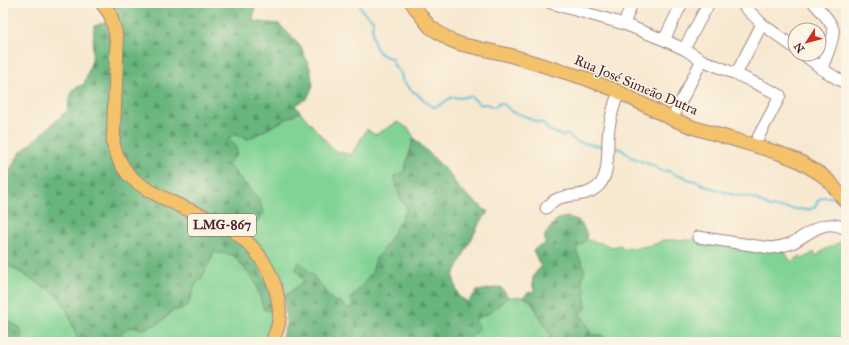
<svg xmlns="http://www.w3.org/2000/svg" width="849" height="345" viewBox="0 0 849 345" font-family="'IM FELL Great Primer',serif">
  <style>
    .green { fill: #81d395; stroke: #667960 }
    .forest { fill: url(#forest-firs); stroke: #596a54 }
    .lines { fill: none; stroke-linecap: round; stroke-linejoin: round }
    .stream { stroke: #5cbfda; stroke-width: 2 }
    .minor-casing { stroke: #a0847e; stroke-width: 13 }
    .major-casing { stroke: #a0847e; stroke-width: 15 }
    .minor { stroke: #fff; stroke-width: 11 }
    .major { stroke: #f3c26a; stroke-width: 13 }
    .labels { text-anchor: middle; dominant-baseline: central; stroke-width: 3; stroke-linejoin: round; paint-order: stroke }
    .shield { fill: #fcf5e5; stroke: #7f5f63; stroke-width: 1 }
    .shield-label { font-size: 13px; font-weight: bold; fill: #4a1f2b }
    .street-label { font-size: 14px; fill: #4a1f2b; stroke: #fcf5e5 }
  </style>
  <defs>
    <pattern id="forest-firs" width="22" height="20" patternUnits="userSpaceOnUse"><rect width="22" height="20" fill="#68b57e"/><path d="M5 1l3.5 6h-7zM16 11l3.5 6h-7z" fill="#589367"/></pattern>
  </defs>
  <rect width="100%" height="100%" fill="#fcf5e5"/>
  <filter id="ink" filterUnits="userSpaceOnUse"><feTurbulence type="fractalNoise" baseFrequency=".025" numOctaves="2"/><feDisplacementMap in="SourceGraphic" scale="8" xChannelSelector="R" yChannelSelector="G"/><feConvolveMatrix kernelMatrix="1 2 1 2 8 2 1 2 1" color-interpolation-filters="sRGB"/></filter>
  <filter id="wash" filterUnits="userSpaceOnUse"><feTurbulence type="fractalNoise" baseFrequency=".012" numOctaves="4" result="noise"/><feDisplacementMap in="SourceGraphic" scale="16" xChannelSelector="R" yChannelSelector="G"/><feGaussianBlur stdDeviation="0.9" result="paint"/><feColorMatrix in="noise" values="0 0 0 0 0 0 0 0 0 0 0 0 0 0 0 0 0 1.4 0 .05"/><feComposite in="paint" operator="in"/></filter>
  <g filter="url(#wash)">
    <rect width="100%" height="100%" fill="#f7e8d0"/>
    <path class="green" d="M300 112 334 150 351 155 367 129 375 135 398 122 409 129 414 138 404 172 395 176 400 198 407 209 387 244 376 259 372 273 351 299 354 305 348 309 340 302 333 301 309 271 299 262 304 281 284 297C280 281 274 265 264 251 258 244 252 239 246 233L264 214 258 198 228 165V140L234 134 248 139Z
      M585 239 595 242 605 244 608 246 613 247 620 245 624 248 630 247 633 249 656 244 663 240H698L784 251 791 262 800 256 803 259 814 252 816 256 824 250 844 240 846 243V342H609L601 335 590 334 588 326 579 312 585 290 581 282 585 270 576 250 585 241Z
      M213 252 233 255 245 269 256 283 264 310 272 311 273 324 270 335 265 342H114L129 327 143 329 159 323 173 311 187 307 196 283 201 279Z
      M3 262 53 292 65 305 79 342H23L20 328 3 317Z
      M508 297H524L531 301 551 336V342H466L475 319 489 313Z"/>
    <path class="forest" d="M107 3H254L255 6 253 21 279 24 301 47 310 68 313 86 307 99 295 105 300 112 248 139 234 134 228 140 236 146 237 154 228 165 258 198 264 214 246 233 154 190 136 177 118 148 120 55Z
      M106 22 112 43 118 167 228 235C232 238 237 240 241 244 254 255 267 278 270 295 271 300 271 306 272 311L264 310 256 283 245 269 233 255 213 252 212 258 201 279 196 283 187 307 173 311 159 323 143 329 129 327 114 342H79L65 305 53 292 3 262V182L19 154 67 111 72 90 84 84 92 60 94 26Z
      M414 138 449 173 460 190 488 212 478 226 453 276 458 296 468 302 477 291 501 287 508 297 489 313 475 319 480 328 466 342H280L286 324 284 297 304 281 296 270 299 262 309 271 333 301 340 302 348 309 354 305 351 299 372 273 376 259 387 244 407 209 400 198 394 176 404 172Z
      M568 217 578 220 583 226 587 235 585 241 576 250 585 270 581 282 585 290 586 309 579 312 588 326 590 334 601 335 609 342H551V336L531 301 524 297 527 293 534 292C532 280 531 276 541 267L533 250 540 246 545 245V235L557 219Z
      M3 317 20 328 23 342H13L3 334Z"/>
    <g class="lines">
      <path class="stream" d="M359 3 363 12 373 20C372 30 372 47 381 54 384 56 389 57 392 59L394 66 401 74 402 80 412 91 416 93 431 106 435 107 440 105 447 100 452 97 460 98 470 96 481 105C486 103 488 104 492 107L496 106 499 103C506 103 507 108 512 112 516 114 521 114 525 116 531 119 535 123 543 123 548 130 548 131 556 133 558 134 560 135 562 136 566 136 565 133 569 135 572 137 573 140 577 142L605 147
        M612 147 621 149 631 157 654 166 661 171H669L676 175 683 176 687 179 696 181 708 187 735 195 753 198 770 207 808 210 815 207 818 200 824 197H830L837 199"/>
    </g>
  </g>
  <g filter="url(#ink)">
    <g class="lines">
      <defs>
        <path id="minor" d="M551 3 624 24 664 40 684 49 702 60 736 74 780 95 778 100 754 145
          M741 3 762 24 795 48
          M814 3C819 9 831 21 833 29 835 37 825 61 821 69
          M624 24 632 3
          M664 40 682 3
          M684 49 709 3
          M803 54C817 65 830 76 846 83
          M736 74 762 24
          M672 119 702 60
          M546 208C549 205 552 202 555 200 568 193 584 198 596 188 612 177 606 146 609 128 611 115 614 104 619 92
          M698 237 771 248C778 247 785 246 792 243 811 233 824 217 846 229"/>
        <path id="major" d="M102 3 110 14 115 31 117 44 113 144C116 155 121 165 128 174 142 189 162 197 180 206 197 213 214 221 231 229 238 234 246 240 252 247 269 265 282 296 279 321 278 329 275 335 272 342
          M412 3 422 17 430 27 450 40 460 44 509 55 584 78 615 90 672 119 695 128 779 153 799 161 822 175 831 183 841 196 846 203"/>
      </defs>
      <use href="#minor" class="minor-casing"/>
      <use href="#major" class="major-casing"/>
      <use href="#minor" class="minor"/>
      <use href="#major" class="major"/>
    </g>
  </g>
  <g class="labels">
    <rect class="shield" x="188" y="214" width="68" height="22" rx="3"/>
    <g class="shield-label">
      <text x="222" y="225">LMG-867</text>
    </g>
    <g class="street-label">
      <text transform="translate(636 85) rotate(23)">Rua José Simeão Dutra</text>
    </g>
  </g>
  <rect width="849" height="345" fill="none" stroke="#fcf5e5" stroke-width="16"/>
  <g transform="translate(807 42) rotate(234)"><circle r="19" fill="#fcf5e5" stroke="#b59f9b"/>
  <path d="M0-3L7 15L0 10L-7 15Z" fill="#c8321e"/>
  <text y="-6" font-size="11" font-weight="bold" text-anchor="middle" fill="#4a1f2b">N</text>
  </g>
</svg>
